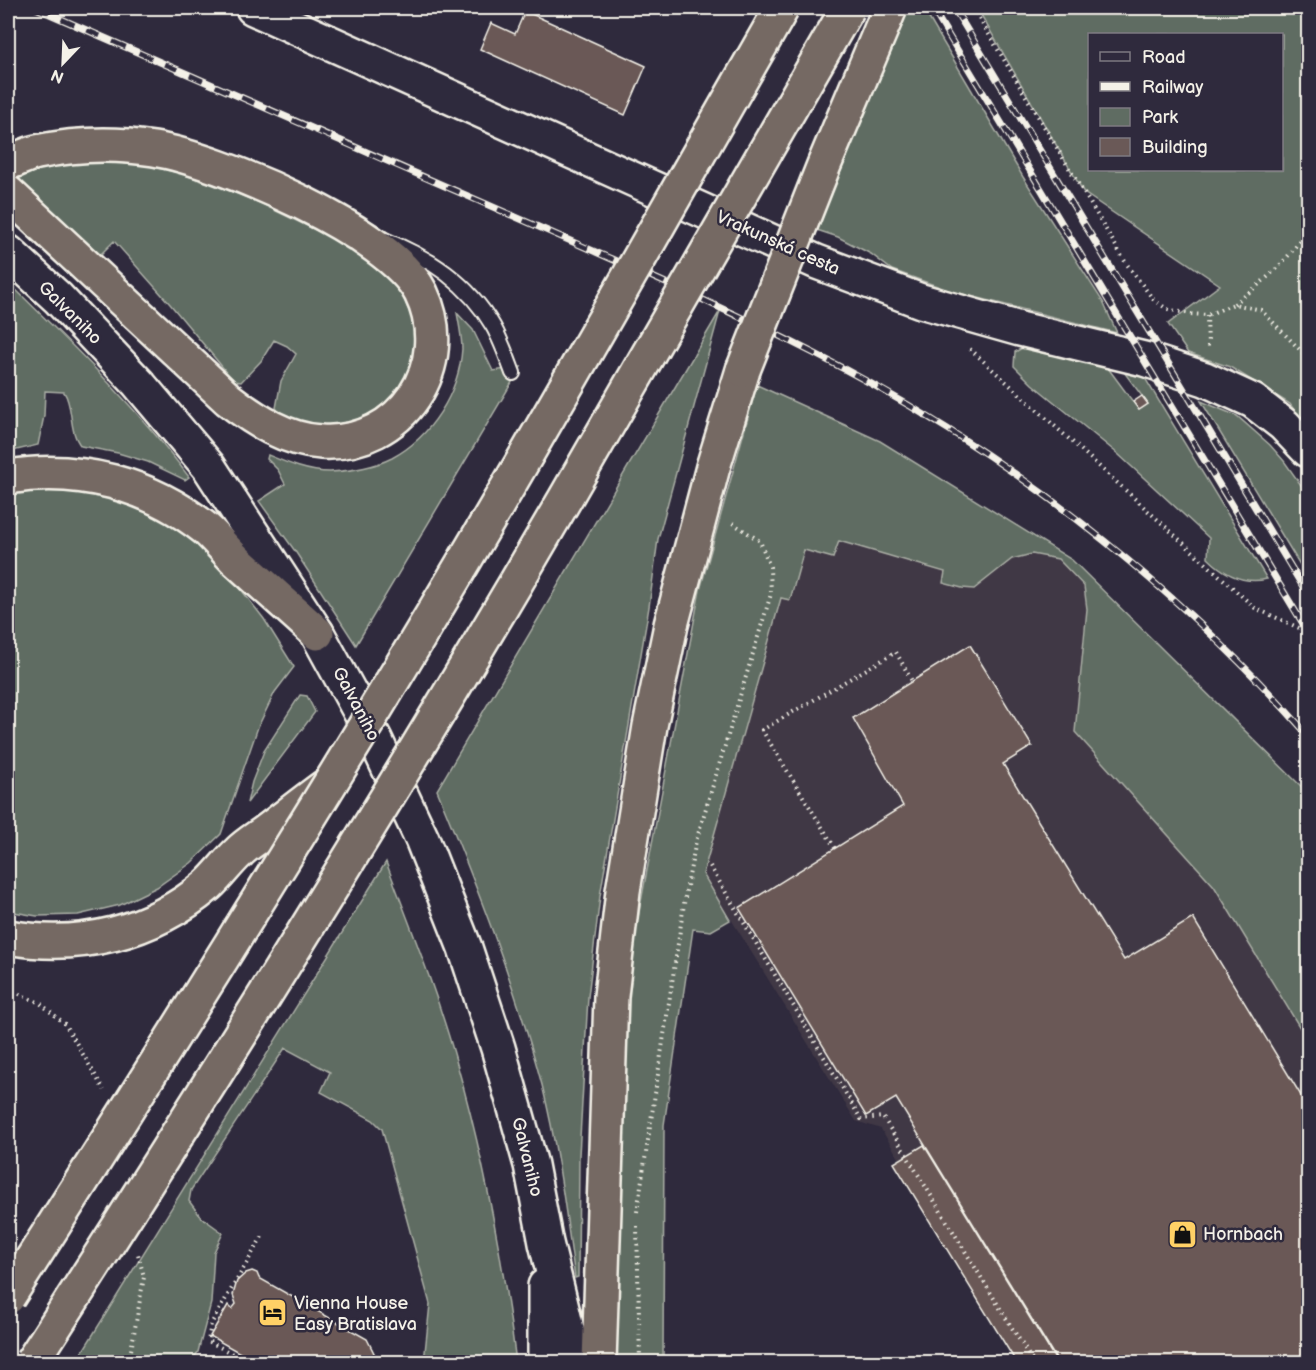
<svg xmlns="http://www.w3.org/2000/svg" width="1316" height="1370" viewBox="0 0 1316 1370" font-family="'Balsamiq Sans',sans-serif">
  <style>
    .built { fill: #413845 }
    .green { fill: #5f6c62; stroke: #aaaea5; stroke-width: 1.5; fill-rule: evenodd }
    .building { fill: #6a5957; stroke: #f4f1e8; stroke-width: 1.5 }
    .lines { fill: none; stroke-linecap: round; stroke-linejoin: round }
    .service-casing { stroke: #f4f1e8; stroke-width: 18 }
    .secondary-casing { stroke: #f4f1e8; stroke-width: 38 }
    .motorway-casing { stroke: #f4f1e8; stroke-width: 38 }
    .path { stroke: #f4f1e8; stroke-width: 4; stroke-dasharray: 1.5 4.5; stroke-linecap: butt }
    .service { stroke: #2f2a3d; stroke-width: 14 }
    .secondary { stroke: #2f2a3d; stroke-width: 33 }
    .motorway { stroke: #756964; stroke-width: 33 }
    .rail-casing { stroke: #f4f1e8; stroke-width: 7 }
    .rail { stroke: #2f2a3d; stroke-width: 4.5; stroke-dasharray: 14; stroke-linecap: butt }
    .motorway-bridge-casing { stroke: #f4f1e8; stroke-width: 38; stroke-linecap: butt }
    .motorway-bridge { stroke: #756964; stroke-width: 33 }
    .labels { text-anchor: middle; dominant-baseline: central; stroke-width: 5; stroke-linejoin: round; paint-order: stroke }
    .street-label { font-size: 18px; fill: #f4f1e8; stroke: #2f2a3d }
    .poi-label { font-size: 18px; fill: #f4f1e8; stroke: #2f2a3d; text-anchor: start }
  </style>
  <rect width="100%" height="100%" fill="#2f2a3d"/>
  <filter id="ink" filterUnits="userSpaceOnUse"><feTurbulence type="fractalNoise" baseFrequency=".0167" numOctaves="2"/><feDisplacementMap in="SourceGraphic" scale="12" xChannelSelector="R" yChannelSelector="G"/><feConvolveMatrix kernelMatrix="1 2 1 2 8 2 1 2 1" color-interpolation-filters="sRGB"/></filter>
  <g filter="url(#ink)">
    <path class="built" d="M839 540 946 572 943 583 974 589 1012 559 1032 554 1058 559 1084 586 1087 609 1075 732 1214 886 1308 1041V1362H1025L881 1129 856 1121 703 874 781 597 790 599 804 550Z"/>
    <path class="green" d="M906 8H923L1023 177 1103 302 1117 333 951 291 892 270 871 254 838 237 817 230Z
      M977 8H1308V429L1290 404 1230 367 1188 353 1168 324 1220 285 1084 193ZM1090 34H1282V170H1090Z
      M72 159 110 160 145 165 179 173 216 185 262 204 348 246 369 260 400 290 415 325 417 343 408 380 389 406 357 423 321 426 303 422 280 414 276 408 281 381 296 354 287 346 274 340 261 361 241 382 234 381 170 304 114 241 98 257 9 179 40 168Z
      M8 282C71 344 136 406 189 477L185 480 148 462 118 453 81 446C68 431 74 407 64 392L45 391 44 416 38 445 8 452Z
      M720 311 658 539 649 607 600 896 588 997 579 1155 578 1277 575 1278C566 1213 558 1148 542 1085 515 984 477 887 437 790Z
      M457 313 473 330 493 371 521 367 356 645 295 551 259 501 285 484 278 470 267 459 268 455C287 463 308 472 330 472 350 471 374 467 392 458 431 437 459 393 462 349 462 338 459 324 457 313Z
      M1024 347 1105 364 1139 410 1148 404 1121 368 1145 378 1267 579C1243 585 1224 574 1208 558L1209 538 1118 454 1032 384 1014 366 1015 352Z
      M757 385 880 441 1072 560 1308 793V1041L1214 886 1075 732 1087 609 1084 586 1058 559 1032 554 1012 559 974 589 962 588 943 583 945 572 839 541 833 558 804 550 790 600 781 598 703 874 730 920 711 931 693 929 664 1125 663 1362H617L615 1272 626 981 700 590Z
      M1201 401 1237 416 1270 445 1284 461 1308 495V578Z
      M22 491H94L144 505 184 530 226 570 264 619 294 667 275 692 258 727 221 834 191 863 157 887 120 905 78 915 37 916 8 911V496Z
      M300 695 307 696 315 712 247 803 252 782 264 751Z
      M386 862C411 928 438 995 457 1064 485 1162 503 1262 516 1362H424L430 1304 382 1129 373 1120 321 1092 330 1072 285 1048 191 1190 189 1201 201 1217 223 1233 214 1252 211 1303 198 1352 191 1362H76Z"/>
    <path class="building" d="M525 11 646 66 625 115 480 49 491 23 515 34Z
      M1142 396 1148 404 1139 410 1133 402Z
      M970 645 1032 746 1003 764 1124 960 1193 918 1308 1107V1362H1058L896 1098 866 1116 739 908 903 806 853 718Z
      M924 1145 1055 1359 1049 1362H1016L894 1163Z
      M252 1271 257 1273 259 1278 367 1339 374 1353 375 1362H256L210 1336 228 1305 232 1309 236 1304 233 1295 237 1281 246 1273Z"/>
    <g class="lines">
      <defs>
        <path id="service" d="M385 240C430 258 468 283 493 326 501 340 507 357 513 373"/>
        <path id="secondary" d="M253 8 817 262 921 301 1020 329 1144 359 1205 379 1253 401 1284 425 1308 450
          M8 252 58 298 138 383 209 467 317 633 375 739 422 839 465 948 498 1048 531 1165 546 1243 575 1362
          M545 1362V1286"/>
        <path id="motorway" d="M8 163C17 160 27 154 37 152 75 144 117 143 154 149 220 160 391 232 421 293 456 365 401 447 321 442 286 440 255 420 228 399L8 193
          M8 477C78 465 150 484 206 529 216 538 225 549 235 559 262 584 290 608 317 633
          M8 937C80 950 151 933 208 885 219 875 228 862 239 852 248 843 259 837 268 830 289 814 309 798 330 783
          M599 1362 611 996 623 891 650 726 671 625 713 467 743 370"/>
      </defs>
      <use href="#service" class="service-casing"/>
      <use href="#secondary" class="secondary-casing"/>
      <use href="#motorway" class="motorway-casing"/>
      <path class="path" d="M973 8 1126 263 1153 299 1167 309 1190 314 1207 315 1234 304 1261 310 1308 358
        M1234 304C1267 279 1285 264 1308 229
        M1207 315 1208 347
        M970 349 1255 608 1308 632
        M835 848 762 730 896 652 912 681
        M710 866 861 1119 883 1117 1033 1362
        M8 989 40 1003 65 1024 104 1090
        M637 1212 686 891 696 841 771 594 770 567 760 541 731 522
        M637 1226 640 1362
        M129 1362 144 1277 138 1254
        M248 1362 208 1341 211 1324 263 1235"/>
      <use href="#service" class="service"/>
      <use href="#secondary" class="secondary"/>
      <use href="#motorway" class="motorway"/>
      <defs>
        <path id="rail" d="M36 8C188 74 340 141 493 207 620 263 748 316 870 383 1034 474 1184 595 1308 735
          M932 8 1308 632
          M954 8 1308 595"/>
      </defs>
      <use href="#rail" class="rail-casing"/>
      <use href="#rail" class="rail"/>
      <defs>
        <path id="motorway-bridge" d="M743 370 824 165 890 8
          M8 1297C164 1053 318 808 466 558 574 376 677 191 782 8
          M32 1362C197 1106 359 848 514 586 627 394 737 200 848 8"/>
      </defs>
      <use href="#motorway-bridge" class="motorway-bridge-casing"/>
      <use href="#motorway-bridge" class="motorway-bridge"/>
    </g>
  </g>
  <defs>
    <symbol id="shop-square" viewBox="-11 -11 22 22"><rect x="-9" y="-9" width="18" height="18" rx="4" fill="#ffd166" stroke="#2f2a3d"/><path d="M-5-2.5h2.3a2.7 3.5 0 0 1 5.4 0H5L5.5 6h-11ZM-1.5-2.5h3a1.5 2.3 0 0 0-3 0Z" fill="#111"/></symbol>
    <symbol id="hotel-square" viewBox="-11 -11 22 22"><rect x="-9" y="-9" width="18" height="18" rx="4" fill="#ffd166" stroke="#2f2a3d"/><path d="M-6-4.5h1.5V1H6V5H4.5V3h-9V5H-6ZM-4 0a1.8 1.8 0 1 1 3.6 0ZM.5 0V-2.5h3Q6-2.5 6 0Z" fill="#111"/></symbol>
  </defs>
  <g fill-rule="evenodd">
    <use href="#shop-square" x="1166" y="1218" width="33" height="33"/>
    <use href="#hotel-square" x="256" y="1296" width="33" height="33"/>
  </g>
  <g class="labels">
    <g class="street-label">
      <text transform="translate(778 243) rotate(24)">Vrakunská cesta</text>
      <text transform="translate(70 313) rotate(45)">Galvaniho</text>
      <text transform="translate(356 704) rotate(62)">Galvaniho</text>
      <text transform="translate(527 1157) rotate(76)">Galvaniho</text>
    </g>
    <g class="poi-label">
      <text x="1203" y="1234">Hornbach</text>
      <text x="294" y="1303">Vienna House<tspan x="294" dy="21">Easy Bratislava</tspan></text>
    </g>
  </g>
  <rect width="1316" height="1370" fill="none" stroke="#2f2a3d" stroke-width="30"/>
  <rect x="15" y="15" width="1286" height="1340" fill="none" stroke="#f4f1e8" stroke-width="2" filter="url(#ink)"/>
  <rect x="1088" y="33" width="195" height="138" fill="#2f2a3d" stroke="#7e7a81" stroke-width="1.5"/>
  <rect x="1100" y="52" width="30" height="9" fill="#2f2a3d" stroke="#7e7a81" stroke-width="1.5"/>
  <text x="1142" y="63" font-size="18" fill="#f4f1e8">Road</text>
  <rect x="1100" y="82" width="30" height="9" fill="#f4f1e8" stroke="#7e7a81" stroke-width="1.5"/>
  <text x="1142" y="93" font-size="18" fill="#f4f1e8">Railway</text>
  <rect x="1100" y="108" width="30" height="18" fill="#5f6c62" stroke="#7e7a81" stroke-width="1.5"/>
  <text x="1142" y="123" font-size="18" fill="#f4f1e8">Park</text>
  <rect x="1100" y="138" width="30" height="18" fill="#6a5957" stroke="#7e7a81" stroke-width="1.5"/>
  <text x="1142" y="153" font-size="18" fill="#f4f1e8">Building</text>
  <g transform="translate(63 63) rotate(203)" stroke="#2f2a3d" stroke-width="4.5" paint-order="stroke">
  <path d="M0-4.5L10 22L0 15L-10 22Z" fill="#f4f1e8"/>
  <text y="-9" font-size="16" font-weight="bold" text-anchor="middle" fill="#f4f1e8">N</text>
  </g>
</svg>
